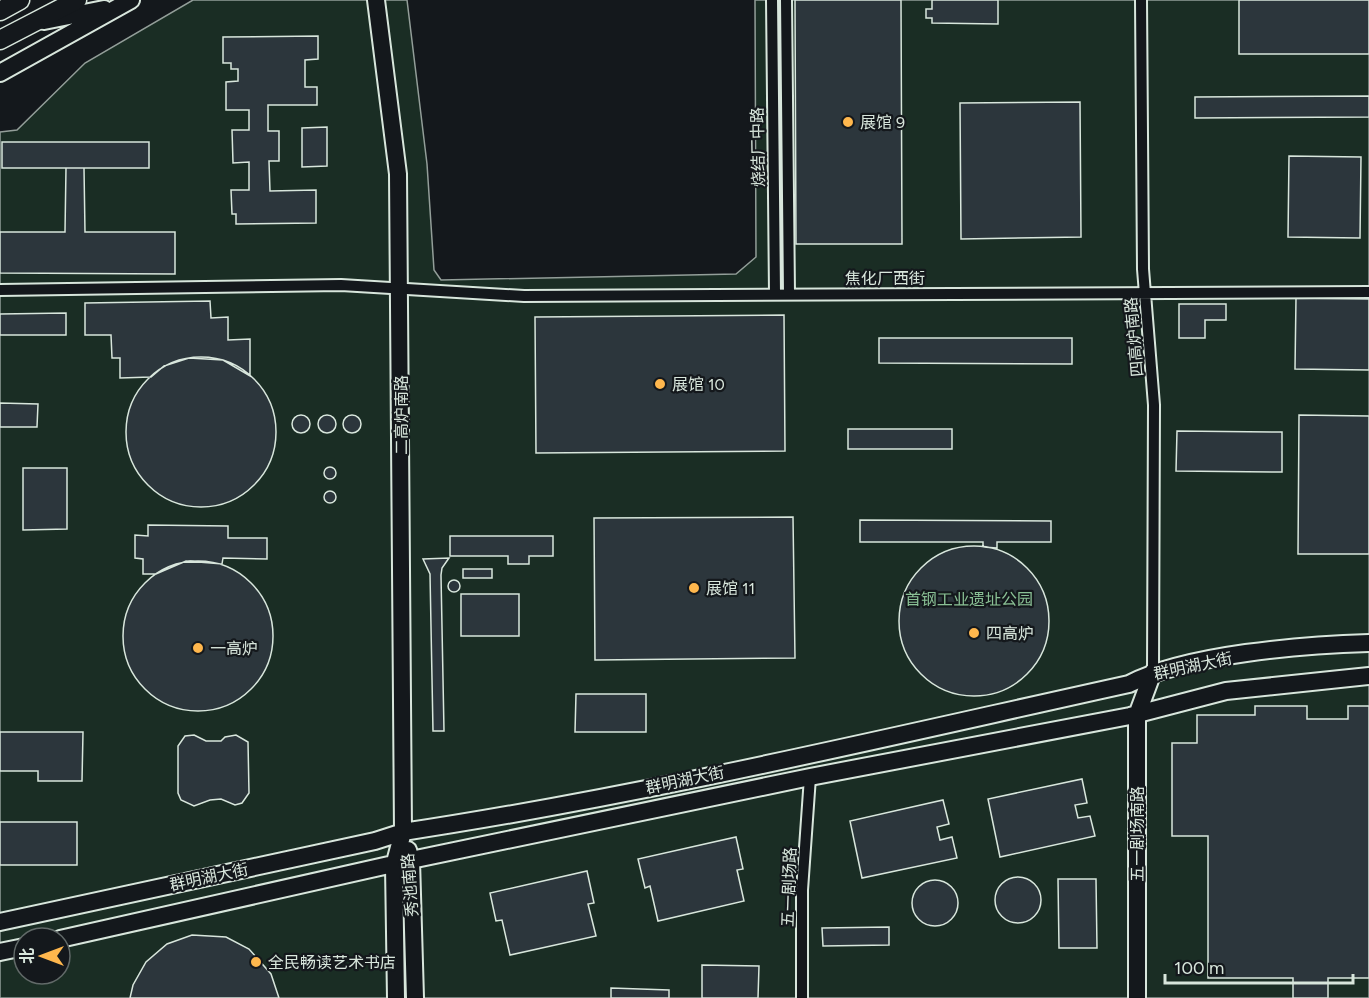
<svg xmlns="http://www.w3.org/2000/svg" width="1369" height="998" viewBox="0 0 1369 998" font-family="Figtree,'Noto Sans SC',sans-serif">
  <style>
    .green { fill: #1a2d24; stroke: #939e99; stroke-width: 1.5; fill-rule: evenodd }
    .building { fill: #2c363c; stroke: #d8e6dc; stroke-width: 1.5 }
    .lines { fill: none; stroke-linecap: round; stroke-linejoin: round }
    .street-casing { stroke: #d8e6dc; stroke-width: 14 }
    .secondary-casing { stroke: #d8e6dc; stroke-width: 20 }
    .primary-casing { stroke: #d8e6dc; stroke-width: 21 }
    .street { stroke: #14181c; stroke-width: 10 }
    .secondary { stroke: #14181c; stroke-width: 16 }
    .primary { stroke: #14181c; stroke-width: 18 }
    .poi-dot { fill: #ffb74d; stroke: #14181c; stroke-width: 2 }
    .labels { text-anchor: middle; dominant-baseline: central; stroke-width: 4.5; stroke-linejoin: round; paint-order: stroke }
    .poi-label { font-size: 16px; fill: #d8e6dc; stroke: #14181c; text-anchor: start }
    .street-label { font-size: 16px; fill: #d8e6dc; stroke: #14181c }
    .park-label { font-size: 16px; fill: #8ac095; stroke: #14181c }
  </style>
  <rect width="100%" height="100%" fill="#14181c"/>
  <path class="green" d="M193 0H407L427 164 434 270 441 280 736 274 756 257 755 0H1369V998H0V132L17 130 85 63ZM24 938H60V974H24Z"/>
  <path class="building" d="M795 0H901L902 244H796Z
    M932 0H998V24L932 23V18H926V9H932Z
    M1239 0H1369V54H1239Z
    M318 36V59L305 60V87H317V105H268V131H279V161H269L270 191 316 190V223L236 224V214H232L231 190H249V162L233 163 232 130H249V110H226V82L238 81V69H231V63H223V37Z
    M1369 96V117L1195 118V97Z
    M1080 102 1081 237 961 239 960 103Z
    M327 127V166L302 167V128Z
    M2 142H149V168H2Z
    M1289 156 1361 157 1360 238 1288 237Z
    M66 168H84L85 232H175V274L0 273V232H65Z
    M1296 298 1369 299V370L1295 369Z
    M210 301 211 318 228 317V340L250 339V376L223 360 189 358 164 366 151 377 120 378V358H112L111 335H85V303Z
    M1179 304H1226V320H1205V338H1179Z
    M66 313V335H0V314Z
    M784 315 785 451 536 453 535 317Z
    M879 338H1072V364L879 363Z
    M126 432a75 75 0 1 1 150 0a75 75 0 1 1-150 0Z
    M0 403 38 404 37 427H0Z
    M343 424a9 9 0 1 1 18 0a9 9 0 1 1-18 0Z
    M292 424a9 9 0 1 1 18 0a9 9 0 1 1-18 0Z
    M318 424a9 9 0 1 1 18 0a9 9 0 1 1-18 0Z
    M1299 415 1369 416V554H1298Z
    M848 429H952V449H848Z
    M1177 431 1282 432V472L1176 471Z
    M324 473a6 6 0 1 1 12 0a6 6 0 1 1-12 0Z
    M23 468H67V529L23 530Z
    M324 497a6 6 0 1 1 12 0a6 6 0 1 1-12 0Z
    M793 517 795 658 595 660 594 518Z
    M860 520 1051 521V542H997V548L983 547V542H860Z
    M148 525 228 526V538H267V559L223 558 222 564 186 561 156 574H143V559L135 558V535L148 536Z
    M450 536H553V556H529V564H508V556H450Z
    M899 621a75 75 0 1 1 150 0a75 75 0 1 1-150 0Z
    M449 558 442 568 441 575 444 731H433L430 574 423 559Z
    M123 636a75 75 0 1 1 150 0a75 75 0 1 1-150 0Z
    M463 569H492V578H463Z
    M448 586a6 6 0 1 1 12 0a6 6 0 1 1-12 0Z
    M461 594H519V636H461Z
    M576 694H646V732H575Z
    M1255 706H1307V719H1348V706H1369V978H1328V998H1293V978H1208V836H1172V743H1197V715H1255Z
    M0 732H83L82 781H38V771H0Z
    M194 735 206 741H221L225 737 236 735 248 742 249 793 242 803 235 805 221 799 210 800 194 806 181 800 178 793V746L185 736Z
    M1082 779 1087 803 1075 805 1078 818 1090 816 1095 836 1000 857 988 799Z
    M943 800 949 824 937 827 940 840 952 837 957 858 862 878 850 821Z
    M0 822H77V865H0Z
    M736 837 743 869 737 870 744 901 658 921 650 886 645 888 638 859Z
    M587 871 594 903 588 904 596 936 510 955 502 920 496 921 490 893Z
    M995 900a23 23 0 1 1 46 0a23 23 0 1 1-46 0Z
    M1058 879H1096L1097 948H1059Z
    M912 903a23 23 0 1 1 46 0a23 23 0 1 1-46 0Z
    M889 927V945L823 946 822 928Z
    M192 935 226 937 249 949 271 974 279 998H130L133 985 146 962 167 944Z
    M702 965 759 966 758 998H702Z
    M611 988 669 990V998H611Z"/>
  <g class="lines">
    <defs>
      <path id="street" d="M772 0 775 294
        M786 0 789 294
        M1141 0 1143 269 1154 405 1153 672
        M0 290 341 285 524 296 1369 292
        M802 998V890L810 777"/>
      <path id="secondary" d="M376 0 398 174 403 832 394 866 396 998
        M44 21 104 9
        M0 73 131 0
        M408 850 411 860 415 998
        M0 922 375 841 403 832C647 795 888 737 1129 684 1187 654 1303 645 1369 643
        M60 939 411 860 810 777 1130 716 1226 691 1369 676
        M0 952 24 947
        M1137 998V715L1153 672"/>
      <path id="primary" d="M0 11 20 0
        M0 40 77 0"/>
    </defs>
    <use href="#street" class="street-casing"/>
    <use href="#secondary" class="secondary-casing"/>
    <use href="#primary" class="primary-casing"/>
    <use href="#street" class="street"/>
    <use href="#secondary" class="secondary"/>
    <use href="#primary" class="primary"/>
  </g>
  <g class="poi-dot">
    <circle cx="848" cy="122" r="6"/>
    <circle cx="660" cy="384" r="6"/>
    <circle cx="694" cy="588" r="6"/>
    <circle cx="974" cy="633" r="6"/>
    <circle cx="198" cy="648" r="6"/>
    <circle cx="256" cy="962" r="6"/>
  </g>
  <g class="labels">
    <g class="poi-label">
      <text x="860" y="122">展馆 9</text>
      <text x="672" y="384">展馆 10</text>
      <text x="706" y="588">展馆 11</text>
      <text x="986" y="633">四高炉</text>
      <text x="210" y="648">一高炉</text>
      <text x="268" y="962">全民畅读艺术书店</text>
    </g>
    <g class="street-label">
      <text transform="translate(758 147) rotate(-91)">烧结厂中路</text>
      <text x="885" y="278">焦化厂西街</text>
      <text transform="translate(1134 337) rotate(-95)">四高炉南路</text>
      <text transform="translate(401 415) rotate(-90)">二高炉南路</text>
      <text transform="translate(1193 666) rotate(-12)">群明湖大街</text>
      <text transform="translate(685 780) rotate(-12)">群明湖大街</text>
      <text transform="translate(1137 834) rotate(-90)">五一剧场南路</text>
      <text transform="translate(209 877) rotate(-12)">群明湖大街</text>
      <text transform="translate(410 885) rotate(-94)">秀池南路</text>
      <text transform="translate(789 887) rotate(-88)">五一剧场路</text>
    </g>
    <g class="park-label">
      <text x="969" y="599">首钢工业遗址公园</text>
    </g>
  </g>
  <g transform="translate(42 956) rotate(270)"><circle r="28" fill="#14181c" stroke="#626a69" stroke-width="1.5"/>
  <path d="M0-4.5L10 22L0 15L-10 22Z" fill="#ffb74d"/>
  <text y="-9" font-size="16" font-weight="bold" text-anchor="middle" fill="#d8e6dc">北</text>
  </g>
  <path d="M1165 974v9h188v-9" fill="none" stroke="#d8e6dc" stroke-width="3"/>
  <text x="1174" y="974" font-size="18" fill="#d8e6dc" stroke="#14181c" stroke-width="4.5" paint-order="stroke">100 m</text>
</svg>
